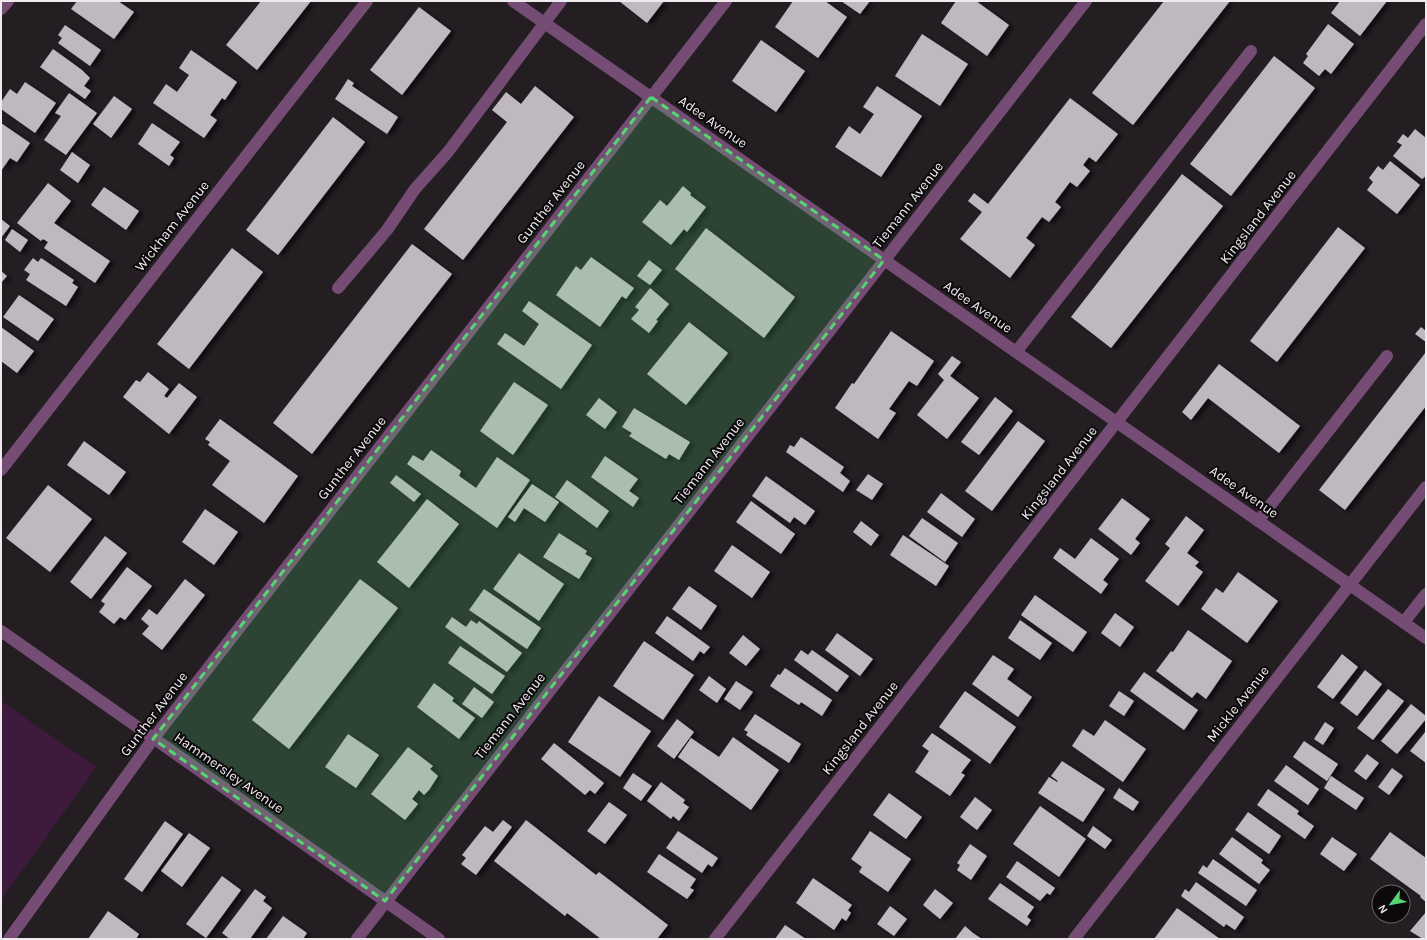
<svg xmlns="http://www.w3.org/2000/svg" width="1427" height="940" viewBox="0 0 1427 940" font-family="Karla,sans-serif">
  <style>
    .green { fill: #3e1b3d }
    .building { fill: #c0b8c0; filter: url(#shadow) }
    .lines { fill: none; stroke-linecap: round; stroke-linejoin: round }
    .lane { stroke: #754c74; stroke-width: 12 }
    .street { stroke: #754c74; stroke-width: 12 }
    .marked { fill: #55d671; fill-opacity: 0.2; stroke: #55d671; stroke-width: 3; stroke-dasharray: 8 5; stroke-linejoin: round }
    .labels { text-anchor: middle; dominant-baseline: central; stroke-width: 4; stroke-linejoin: round; paint-order: stroke }
    .street-label { font-size: 14px; fill: #efeaee; stroke: #0b090b }
  </style>
  <defs>
    <filter id="shadow"><feDropShadow dx="4.5" dy="2.5" stdDeviation="2" flood-color="#0009"/></filter>
  </defs>
  <rect width="100%" height="100%" fill="#241e23"/>
  <path class="green" d="M1 701 96 767 1 900Z"/>
  <path class="building" d="M77 1H118L134 12 114 39 71 9Z
    M261 1H311L257 70 226 45Z
    M619 1H664L647 23Z
    M793 1H825L847 17 818 58 775 27Z
    M841 1H870L860 14Z
    M956 1H976L1009 25 987 56 941 23Z
    M1164 1H1230L1133 125 1092 93Z
    M1340 1H1387L1360 36 1331 13Z
    M419 7 451 31 402 95 370 70Z
    M1328 24 1354 44 1331 74 1325 69 1319 76 1303 63 1308 56 1306 54Z
    M65 25 101 50 90 66 58 43 62 38 58 35Z
    M922 34 968 64 940 106 895 76Z
    M761 40 805 71 776 112 732 81Z
    M53 49 82 70 90 78 84 86 91 91 85 99 40 67Z
    M191 50 237 82 225 100 222 98 210 115 217 120 204 138 153 103 166 84 177 92 189 75 179 68Z
    M1274 56 1315 88 1231 196 1190 164Z
    M348 79 354 83 352 86 398 117 387 134 335 99Z
    M25 82 56 103 35 133 1 109V102L10 89 17 94Z
    M535 86 574 117 463 260 424 229 507 122 492 110 506 92 521 104Z
    M877 86 922 116 881 177 835 147 849 126 860 134 874 114 863 107Z
    M69 93 97 113 66 155 44 140 61 116 55 113Z
    M114 96 132 109 111 138 93 124Z
    M1070 98 1118 134 1096 162 1089 157 1083 165 1090 171 1077 187 1070 182 1055 202 1061 207 1049 222 1042 217 1026 238 1035 245 1010 278 960 239 982 212 968 201 974 193 988 204Z
    M333 117 365 142 278 255 246 230Z
    M1 123 30 143 17 162 10 158 1 171Z
    M152 123 180 142 170 155 174 158 169 166 138 144Z
    M1415 129 1426 138V176L1422 179 1393 156 1402 145 1397 142 1403 134 1408 138Z
    M72 152 90 165 78 183 60 170Z
    M1390 161 1420 185 1397 214 1367 190 1373 182 1369 178 1378 166 1383 170Z
    M1182 174 1223 206 1111 348 1071 317Z
    M48 183 71 201 54 223 110 261 95 283 44 248 48 242 43 239 41 241 17 223Z
    M683 186 691 193 690 195 706 207 687 232 684 229 671 245 642 222 660 200 667 206Z
    M104 187 139 211 126 230 91 205Z
    M1 219 10 226 1 238Z
    M1338 227 1365 248 1277 362 1250 341Z
    M706 228 795 297 764 338 675 269Z
    M12 229 28 240 20 252 5 240Z
    M412 244 452 274 312 454 273 423Z
    M232 248 263 272 189 369 157 344Z
    M591 257 634 288 626 299 622 296 600 327 556 295 576 266 581 270Z
    M33 258 38 262 41 258 74 280 72 283 78 287 66 306 26 280 30 274 24 270Z
    M649 260 662 270 650 285 637 276Z
    M1 271 7 276 1 283Z
    M650 288 669 304 656 320 658 321 649 333 631 319 639 310 635 307Z
    M19 295 54 319 38 341 3 317Z
    M529 301 592 345 561 389 497 344 505 333 524 346 539 324 522 311Z
    M689 322 728 353 686 405 647 374Z
    M1 327 34 351 17 373 1 361Z
    M1421 327 1426 331V342L1415 334Z
    M891 331 934 361 917 386 909 381 889 409 896 413 878 439 835 408 852 383 854 384Z
    M1426 352V406L1345 510 1319 490Z
    M952 356 961 362 950 376 979 398 947 439 917 415 944 380 938 374Z
    M1219 364 1300 426 1279 453 1208 398 1191 420 1182 412Z
    M148 372 169 389 164 396 167 398 179 383 197 397 169 434 123 397 136 380 140 382Z
    M514 382 548 405 513 455 480 431Z
    M995 397 1013 411 979 455 961 442Z
    M599 398 617 412 605 429 586 415Z
    M634 408 690 442 679 460 669 454 666 459 629 436 632 433 622 427Z
    M220 419 298 476 264 523 212 485 230 461 208 445 210 442 205 439Z
    M1018 421 1045 441 992 511 965 491Z
    M801 437 844 467 840 473 850 481 843 492 786 452 790 445 794 447Z
    M84 441 126 472 109 495 67 465Z
    M431 450 461 471 459 476 476 488 497 457 530 480 497 528 407 464 413 455 423 461Z
    M605 456 638 479 629 491 639 498 633 507 591 477Z
    M868 474 883 484 872 500 856 490Z
    M396 475 421 494 414 502 390 483Z
    M766 476 815 511 805 525 794 517 790 523 752 496Z
    M567 480 609 511 597 528 555 497Z
    M532 484 559 502 545 522 524 508 515 522 508 517Z
    M48 485 92 519 50 572 6 538Z
    M941 493 975 519 962 537 927 512Z
    M1122 498 1150 519 1135 539 1140 543 1131 555 1098 529Z
    M427 499 459 524 409 588 377 562Z
    M751 501 795 534 781 554 736 522Z
    M205 509 238 532 214 565 182 542Z
    M1186 516 1204 530 1187 553 1199 562 1195 566 1203 572 1178 606 1145 581 1170 548 1165 544Z
    M922 518 958 543 945 562 909 536Z
    M861 521 879 535 871 546 853 532Z
    M559 533 587 551 585 554 592 558 579 579 543 557Z
    M903 535 949 566 936 586 890 555Z
    M105 536 127 553 91 599 70 582Z
    M1091 538 1119 559 1103 580 1108 584 1101 594 1053 558 1060 548 1075 559Z
    M732 545 770 572 752 598 714 571Z
    M519 553 564 584 539 621 493 589Z
    M127 567 152 586 125 620 120 617 114 624 99 612 105 604 101 601Z
    M1238 572 1278 601 1247 643 1201 609 1216 588 1223 593Z
    M185 579 205 595 162 650 142 634 149 626 141 619 149 609 157 615Z
    M360 579 398 608 289 749 252 720Z
    M689 586 717 606 701 630 672 609Z
    M484 589 541 628 527 649 469 610Z
    M1035 595 1087 632 1073 652 1021 615Z
    M1115 613 1134 627 1120 647 1101 633Z
    M667 616 710 647 704 654 700 651 693 661 655 633Z
    M452 617 466 627 471 620 477 624 479 621 522 653 507 672 445 627Z
    M1020 620 1052 643 1040 660 1008 638Z
    M1188 630 1232 661 1206 699 1197 692 1192 698 1156 671 1171 651 1173 652Z
    M837 633 873 659 860 676 825 650Z
    M743 635 760 649 746 666 729 653Z
    M644 641 694 675 663 720 613 686Z
    M460 646 505 676 492 694 448 663Z
    M801 650 808 655 812 650 849 676 837 692 794 660Z
    M1342 654 1358 667 1333 699 1317 687Z
    M993 655 1014 669 1007 679 1032 697 1018 717 972 684Z
    M785 668 832 700 822 716 801 702 799 705 770 686 778 674 780 675Z
    M1365 670 1382 684 1357 716 1340 703Z
    M1144 672 1198 710 1184 730 1130 691Z
    M709 676 726 689 717 703 699 690Z
    M736 681 753 692 740 710 724 699Z
    M434 683 454 698 452 701 475 718 459 739 417 707Z
    M474 687 494 702 482 718 462 704Z
    M1388 689 1404 701 1373 740 1357 728Z
    M965 691 1016 727 990 764 939 727Z
    M1119 691 1134 701 1124 716 1109 706Z
    M599 696 651 731 620 777 568 742Z
    M1411 704 1426 716V719L1397 754 1381 741Z
    M755 714 801 744 789 763 746 735 748 732 744 730Z
    M677 719 694 732 674 759 657 746Z
    M1105 720 1146 749 1123 782 1072 746 1083 729 1094 736Z
    M1325 722 1334 728 1323 745 1314 739Z
    M1426 731V763L1410 751Z
    M932 733 971 760 961 773 965 775 950 796 915 772 929 751 922 746Z
    M348 734 379 755 356 788 325 767Z
    M733 737 779 770 751 810 678 757 691 738 719 757Z
    M1304 741 1338 764 1327 781 1293 757Z
    M554 743 604 783 595 794 590 790 585 795 541 759Z
    M408 747 433 766 430 769 438 776 429 790 424 795 419 790 412 799 418 804 405 820 371 794Z
    M1367 754 1379 763 1366 780 1354 771Z
    M1062 761 1105 789 1083 822 1038 793 1049 777 1057 782 1058 781 1051 776Z
    M1286 765 1319 789 1308 805 1274 781Z
    M1392 768 1403 776 1389 795 1378 787Z
    M633 773 652 786 641 801 623 788Z
    M1331 776 1364 798 1356 810 1324 788Z
    M661 782 685 800 683 803 689 807 679 821 673 816 671 819 647 801Z
    M1119 788 1139 802 1133 811 1113 798Z
    M1268 789 1299 811 1297 814 1314 826 1305 839 1257 805Z
    M889 793 922 817 906 839 873 815Z
    M975 797 992 810 977 830 960 817Z
    M609 802 627 815 605 844 587 831Z
    M1040 806 1086 839 1059 877 1013 844Z
    M1248 812 1281 836 1269 854 1235 830Z
    M503 820 512 827 476 875 461 864 466 858 462 855 485 826 493 832Z
    M526 820 596 875 599 872 668 925 657 939H601L567 913 565 916 494 861Z
    M165 821 183 834 142 892 124 879Z
    M1093 826 1112 840 1105 849 1087 836Z
    M678 831 718 858 712 867 708 864 702 873 666 848Z
    M870 831 911 859 888 892 859 872 862 867 851 859Z
    M1390 832 1426 858V902L1420 897 1421 896 1370 859Z
    M189 833 210 848 182 887 161 871Z
    M1232 837 1263 860 1261 863 1270 870 1259 884 1219 854Z
    M1332 837 1357 854 1344 871 1320 854Z
    M970 844 987 856 971 880 957 870 960 865 957 863Z
    M659 854 696 879 690 888 694 890 687 899 647 872Z
    M1213 859 1257 890 1246 906 1198 873 1203 865 1207 868Z
    M1017 861 1055 888 1050 895 1047 893 1040 901 1006 877Z
    M222 876 241 890 206 938 186 924Z
    M813 878 852 905 848 910 851 913 846 921 842 918 834 930 796 903Z
    M1196 882 1244 917 1235 930 1226 924 1224 927 1181 896 1185 889 1189 892Z
    M1000 883 1034 907 1027 917 1031 920 1027 926 988 899Z
    M255 889 266 897 263 901 272 908 250 939H230L222 933Z
    M935 889 953 903 940 919 923 905Z
    M890 906 907 919 894 936 877 924Z
    M1177 908 1220 939H1154Z
    M108 911 139 934 136 939H88Z
    M1426 912V939H1423L1410 931Z
    M283 916 307 933 303 939H266Z
    M785 925 806 939H775Z
    M965 926 973 933 982 939H955Z"/>
  <g class="lines">
    <path class="lane" d="M338 288 387 230 415 189 448 152 561 1
      M1016 352 1251 51
      M1258 521 1387 356
      M1404 622 1426 594"/>
    <path class="street" d="M513 1 1426 638
      M1 9 8 1
      M1 470 367 1
      M1 631 439 939
      M9 939 153 739 726 1
      M357 939 1086 1
      M715 939 1426 24
      M1074 939 1426 487"/>
  </g>
  <path class="marked" d="M651 97 884 260 385 901 153 739Z"/>
  <g class="labels">
    <g class="street-label">
      <text transform="translate(713 122) rotate(35)">Adee Avenue</text>
      <text transform="translate(551 202) rotate(-52)">Gunther Avenue</text>
      <text transform="translate(908 205) rotate(-52)">Tiemann Avenue</text>
      <text transform="translate(1258 217) rotate(-52)">Kingsland Avenue</text>
      <text transform="translate(172 226) rotate(-52)">Wickham Avenue</text>
      <text transform="translate(978 307) rotate(35)">Adee Avenue</text>
      <text transform="translate(352 458) rotate(-52)">Gunther Avenue</text>
      <text transform="translate(709 461) rotate(-52)">Tiemann Avenue</text>
      <text transform="translate(1059 473) rotate(-52)">Kingsland Avenue</text>
      <text transform="translate(1244 492) rotate(35)">Adee Avenue</text>
      <text transform="translate(1238 704) rotate(-52)">Mickle Avenue</text>
      <text transform="translate(154 714) rotate(-53)">Gunther Avenue</text>
      <text transform="translate(510 716) rotate(-52)">Tiemann Avenue</text>
      <text transform="translate(860 728) rotate(-52)">Kingsland Avenue</text>
      <text transform="translate(229 773) rotate(35)">Hammersley Avenue</text>
    </g>
  </g>
  <rect width="1427" height="940" fill="none" stroke="#efeaee" stroke-width="4"/>
  <g transform="translate(1391 904) rotate(238)"><circle r="19" fill="#0b090b" stroke="#666366"/>
  <path d="M0-3L7 15L0 10L-7 15Z" fill="#55d671"/>
  <text y="-6" font-size="11" font-weight="bold" text-anchor="middle" fill="#efeaee">N</text>
  </g>
</svg>
